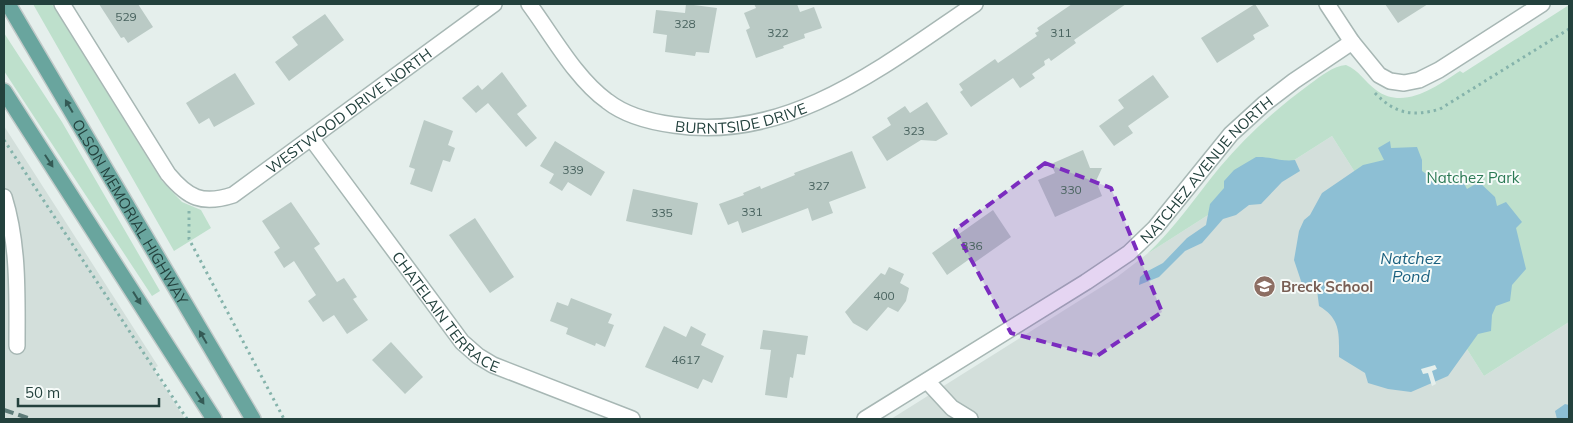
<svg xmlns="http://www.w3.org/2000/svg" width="1573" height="423" viewBox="0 0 1573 423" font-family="Mulish,sans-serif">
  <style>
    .built { fill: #d3dfdb }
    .green { fill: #bee0cc }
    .water { fill: #8dbfd4 }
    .pier { fill: #e5efec }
    .building { fill: #bacac5 }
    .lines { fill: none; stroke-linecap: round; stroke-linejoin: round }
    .minor-casing { stroke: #a7b7b4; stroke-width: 18 }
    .major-casing { stroke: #c1cac9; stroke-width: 18 }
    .path { stroke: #85b3ab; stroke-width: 3; stroke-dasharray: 2.5 4; stroke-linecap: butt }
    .minor { stroke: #fff; stroke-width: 15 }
    .major { stroke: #69a59e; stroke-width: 15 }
    .rail { stroke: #5e7c79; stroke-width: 4; stroke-dasharray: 10 5; stroke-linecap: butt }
    .oneway { fill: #345a55 }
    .marked { fill: #7b2cbf; fill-opacity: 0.2; stroke: #7b2cbf; stroke-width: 4; stroke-dasharray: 10 6; stroke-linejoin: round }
    .labels { text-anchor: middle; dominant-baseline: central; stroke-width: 4; stroke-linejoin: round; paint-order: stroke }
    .number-label { font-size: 12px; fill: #49635f }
    .street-label { font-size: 15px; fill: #23413d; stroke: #f6fbf9 }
    .park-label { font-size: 15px; fill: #2c7a55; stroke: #f6fbf9 }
    .education-label { font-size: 15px; font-weight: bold; fill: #785e54; stroke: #f6fbf9; text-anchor: start }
    .water-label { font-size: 16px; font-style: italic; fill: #1b6180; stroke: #f6fbf9 }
  </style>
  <rect width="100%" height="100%" fill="#e5efec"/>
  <path class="built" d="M4 126 158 366 153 369 185 419H4Z
    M1332 136 1484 376 1569 322V419H891L1117 277 1147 254Z"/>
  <path class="green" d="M33 4H52L162 181 182 202 201 210 211 228 174 251Z
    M1569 5V322L1484 376 1332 136 1147 254C1175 228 1196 196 1220 167 1246 136 1277 108 1310 84 1321 76 1333 66 1346 65 1359 70 1365 82 1376 90 1404 111 1437 86 1460 71L1463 73Z
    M4 33 62 122 160 291 152 296 4 71Z"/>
  <path class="water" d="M1390 141 1391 148 1417 147 1422 160V171L1431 177 1462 180 1467 189 1479 182 1495 197 1497 206 1506 202 1522 222 1516 228 1526 269 1512 285 1510 301 1496 306 1492 315 1491 331 1478 334 1448 376 1411 392 1388 389 1368 383 1365 373 1339 357C1339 334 1341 319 1319 306L1317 290 1302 284 1294 260 1299 231 1304 220 1310 215 1322 193 1363 165 1384 160 1378 148Z
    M1256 157C1270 156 1281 162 1295 160L1300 171 1282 182 1261 204 1249 205 1236 215 1223 219 1202 243 1185 251 1159 277 1139 285 1140 277 1146 272 1163 263 1187 238 1206 225 1210 204 1224 188V181L1234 170Z
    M1565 404 1569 405V419H1557L1555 411Z"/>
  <path class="pier" d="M1435 365 1437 369 1432 371 1436 384 1432 386 1428 373 1423 374 1421 369Z"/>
  <path class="building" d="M99 4H138L153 27 128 43 124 37 121 38Z
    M686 4 717 8 709 53 696 52 695 56 665 52 667 35 653 33 656 10 685 13Z
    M754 4H797L800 12 814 7 822 28 804 34 805 38 783 46 784 48 756 58 746 30 750 28 744 13 756 8Z
    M1072 4H1126L1074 40 1076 43 1051 61 1049 58 1044 61 1045 65 1032 74 1035 78 1020 88 1013 78 971 107 960 92 963 90 959 84 995 59 998 63 1037 36 1035 33 1039 31 1037 28Z
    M1255 4 1269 26 1253 35 1255 39 1217 63 1201 38Z
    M1385 4H1428L1398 23Z
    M325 14 344 40 289 81 275 62 298 45 292 37Z
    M502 72 527 106 517 114 537 138 526 147 488 103 476 113 462 98 478 85 482 90Z
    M235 73 255 104 214 127 209 118 199 124 186 103Z
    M1153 75 1169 97 1128 126 1133 133 1114 146 1099 126 1124 108 1118 100Z
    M927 102 948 134 936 141 921 140 887 161 872 137 891 125 887 118 905 106 910 113Z
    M424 120 453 131 448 145 455 148 450 162 443 160 432 192 410 184 415 169 409 167Z
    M555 141 605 172 591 196 568 182 562 191 549 183 554 174 540 166Z
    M1083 150 1090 168H1102L1096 181 1102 196 1055 217 1038 180 1055 173 1051 164Z
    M852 151 866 188 829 202 833 213 812 221 808 208 742 233 738 221 728 225 719 204 744 195 743 193 760 186 761 189 795 175 794 173Z
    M633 189 698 203 692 235 626 221Z
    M291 202 320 244 314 248 337 282 344 278 357 297 353 299 368 320 347 334 334 315 323 322 308 301 316 295 294 261 284 268 274 252 280 248 262 221Z
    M993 210 1011 237 974 263 971 258 947 275 932 253Z
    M475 218 514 277 490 293 449 235Z
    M889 267 904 274 900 283 909 288 906 301 898 312 888 307 867 331 853 323 845 312 881 273 885 275Z
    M571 298 612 314 608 323 614 325 605 347 596 343 595 346 566 334 568 328 550 321 557 302 568 306Z
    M664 326 686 337 691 326 706 334 701 345 724 356 712 383 703 379 698 389 645 367Z
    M763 330 808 336 805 355 797 354 793 378 790 377 787 398 765 395 771 350 760 349Z
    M391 342 423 377 405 394 372 360Z"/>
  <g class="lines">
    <defs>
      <g id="minor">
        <path id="s1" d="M62 4 168 174C188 198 202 205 233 195L494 4"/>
        <path id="s2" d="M529 4C552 35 576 79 607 101 626 116 651 122 674 125 789 143 886 64 975 4"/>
        <path d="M1327 4 1352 42"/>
        <path id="s3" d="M311 138 462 342 478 356 493 365 632 419"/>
        <path d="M4 197C19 245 17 296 17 346"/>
        <path d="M927 381 952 408 970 419"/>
        <path id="s4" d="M865 419 1086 282 1129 253 1155 228 1231 134 1264 104 1294 81 1352 42 1379 75 1390 81 1404 83 1419 80 1439 70 1542 4"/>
      </g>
      <g id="major">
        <path id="s5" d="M8 4 253 419"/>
        <path d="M4 91 214 419"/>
      </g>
    </defs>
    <use href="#minor" class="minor-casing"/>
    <use href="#major" class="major-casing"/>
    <path class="path" d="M1375 93C1395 114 1413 117 1440 109L1569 29
      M4 140 187 419
      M189 211V239L284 419"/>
    <use href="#minor" class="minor"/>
    <use href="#major" class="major"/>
    <path class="rail" d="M4 410 31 419"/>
  </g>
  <defs><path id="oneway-solid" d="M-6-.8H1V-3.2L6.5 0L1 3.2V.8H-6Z" transform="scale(1.25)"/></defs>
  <g class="oneway">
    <use href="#oneway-solid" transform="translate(69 106) rotate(-120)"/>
    <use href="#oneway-solid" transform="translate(49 161) rotate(57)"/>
    <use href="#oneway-solid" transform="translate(137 298) rotate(58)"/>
    <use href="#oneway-solid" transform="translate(203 337) rotate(-120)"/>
    <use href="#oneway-solid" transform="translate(200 398) rotate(57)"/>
  </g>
  <path class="marked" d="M1045 163 1111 188 1162 312 1097 356 1011 333 955 230Z"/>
  <defs>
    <symbol id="school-disc" viewBox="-11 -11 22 22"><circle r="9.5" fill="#8d6e63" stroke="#f6fbf9"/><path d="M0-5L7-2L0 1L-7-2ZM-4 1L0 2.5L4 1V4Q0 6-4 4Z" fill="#fff"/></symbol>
  </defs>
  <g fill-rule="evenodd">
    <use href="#school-disc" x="1252" y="274" width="25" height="25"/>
  </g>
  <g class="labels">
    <g class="number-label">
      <text x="126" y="16">529</text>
      <text x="685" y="23">328</text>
      <text x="778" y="32">322</text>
      <text x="1061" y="32">311</text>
      <text x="914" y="130">323</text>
      <text x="573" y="169">339</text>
      <text x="819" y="185">327</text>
      <text x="1071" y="189">330</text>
      <text x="752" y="211">331</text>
      <text x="662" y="212">335</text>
      <text x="972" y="245">336</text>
      <text x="884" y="295">400</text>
      <text x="686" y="359">4617</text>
    </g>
    <g class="street-label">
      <text stroke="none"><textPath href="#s1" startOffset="418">WESTWOOD DRIVE NORTH</textPath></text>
      <text stroke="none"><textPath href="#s2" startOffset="265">BURNTSIDE DRIVE</textPath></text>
      <text stroke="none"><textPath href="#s4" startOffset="426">NATCHEZ AVENUE NORTH</textPath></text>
      <text stroke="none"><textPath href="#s5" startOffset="241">OLSON MEMORIAL HIGHWAY</textPath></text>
      <text stroke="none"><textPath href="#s3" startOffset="221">CHATELAIN TERRACE</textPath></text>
    </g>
    <g class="park-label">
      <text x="1473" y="177">Natchez Park</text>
    </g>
    <g class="education-label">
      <text x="1281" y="286">Breck School</text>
    </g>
    <g class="water-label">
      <text x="1411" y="258">Natchez<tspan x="1411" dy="18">Pond</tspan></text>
    </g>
  </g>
  <rect width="1573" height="423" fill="none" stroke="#23413d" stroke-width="10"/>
  <path d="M18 398v8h141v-8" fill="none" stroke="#23413d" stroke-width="2.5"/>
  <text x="25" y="398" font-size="15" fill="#23413d" stroke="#f6fbf9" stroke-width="4" paint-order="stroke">50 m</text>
</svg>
